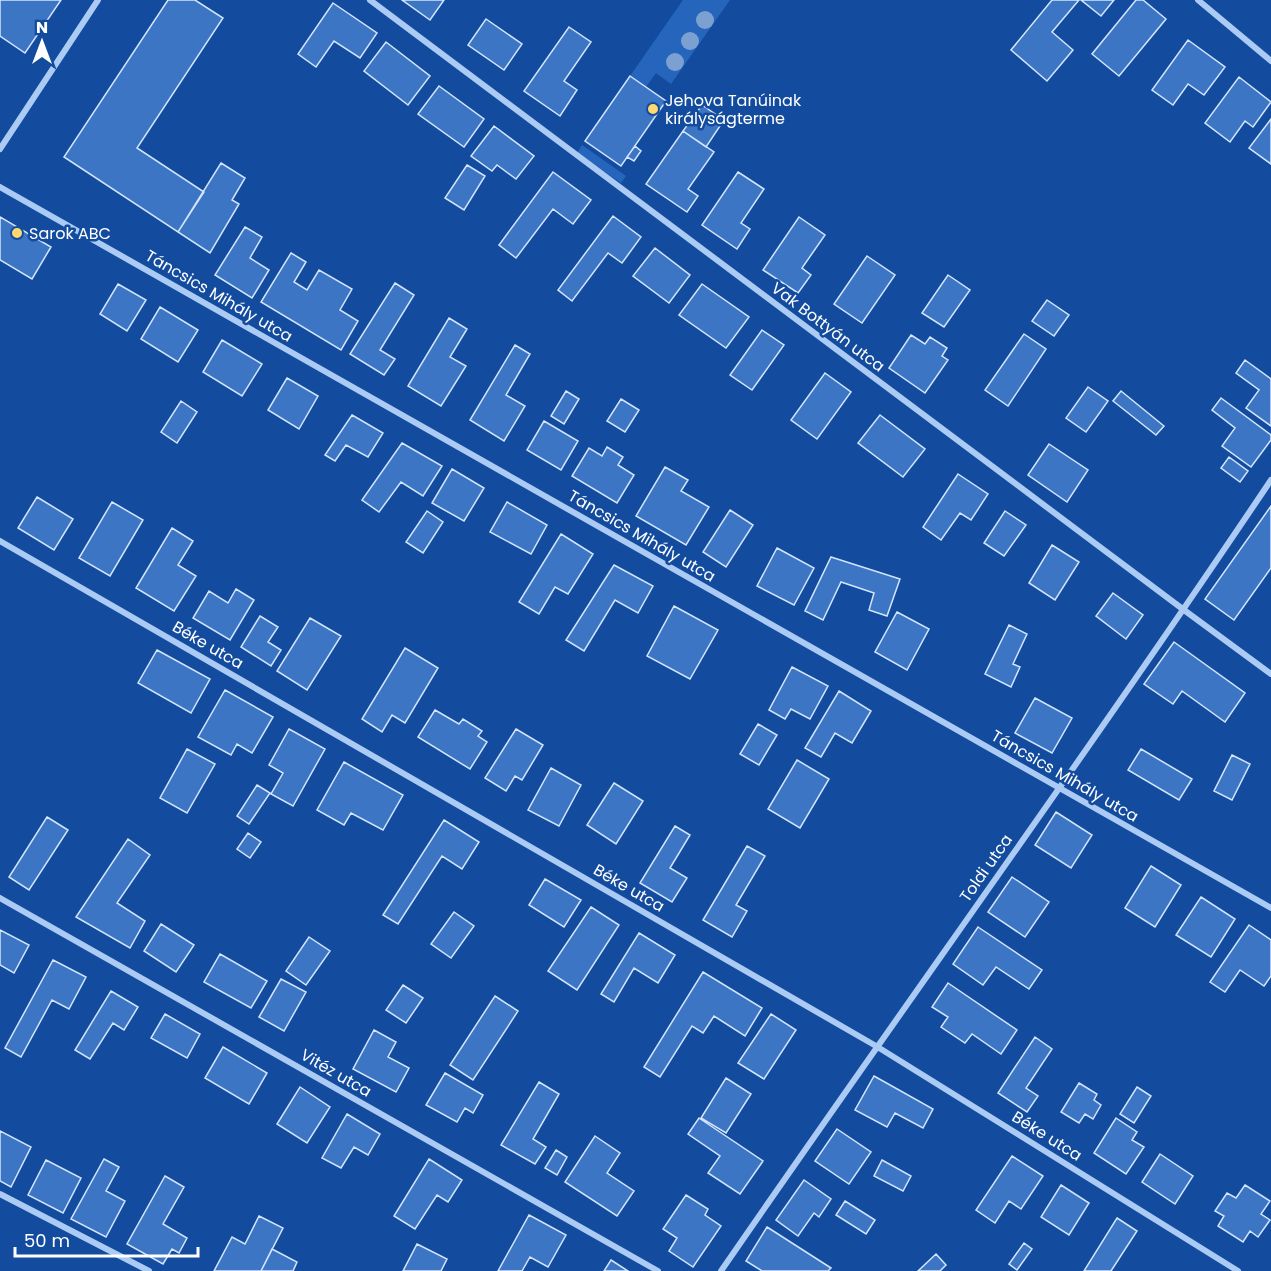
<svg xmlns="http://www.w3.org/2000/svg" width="1271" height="1271" viewBox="0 0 1271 1271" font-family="Poppins,sans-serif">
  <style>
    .green { fill: #2665bc }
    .building { fill: #3d75c5; stroke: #d3e5fd; stroke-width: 1.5 }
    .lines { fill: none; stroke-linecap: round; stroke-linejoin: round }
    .street { stroke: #abcaf4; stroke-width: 6 }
    .tree { fill: #7da0d2 }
    .poi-dot { fill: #ffd96e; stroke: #134c9e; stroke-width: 2 }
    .labels { text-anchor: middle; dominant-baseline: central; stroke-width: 5; stroke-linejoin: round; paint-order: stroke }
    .poi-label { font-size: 16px; fill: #fff; stroke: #134c9e; text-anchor: start }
    .street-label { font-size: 16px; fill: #fff; stroke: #134c9e }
  </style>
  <rect width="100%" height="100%" fill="#134c9e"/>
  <path class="green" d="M683 0H730L671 84 656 73 646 87 630 76Z
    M582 145 626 176 621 183 577 153Z"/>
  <path class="building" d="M0 0H61L25 53 0 36Z
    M168 0H195L223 18 137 148 204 192 178 232 64 157Z
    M402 0H444L430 20Z
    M1052 0H1079L1052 32 1073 50 1047 81 1011 50Z
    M1081 0H1114L1101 16Z
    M1136 0H1143L1166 19 1119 76 1092 54Z
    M333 3 377 33 360 58 334 41 316 67 298 54Z
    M486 19 522 44 504 70 468 45Z
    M569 27 591 42 564 81 577 90 560 116 524 91Z
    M1188 40 1225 67 1204 95 1188 84 1173 105 1152 90Z
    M386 42 430 76 408 105 364 71Z
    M630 76 666 101 621 166 585 141Z
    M1239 77 1271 102 1253 127 1245 121 1230 142 1205 123Z
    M439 86 484 119 464 147 418 114Z
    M702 105 724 120 706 147 683 131Z
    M1271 119V164L1249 148Z
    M494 126 534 156 516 179 497 165 492 171 471 156Z
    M683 131 714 152 688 189 698 196 687 212 646 184Z
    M635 146 641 151 634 161 627 157Z
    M221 163 245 178 232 200 239 204 210 253 178 232Z
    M467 165 485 176 464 210 445 198Z
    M553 172 591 200 573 224 553 209 516 258 499 245Z
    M738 172 764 189 741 223 750 229 737 249 702 225Z
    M613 216 641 237 622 263 608 253 572 301 558 290Z
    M0 217 51 247 32 279 0 260Z
    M799 217 825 235 802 268 811 275 798 293 763 270Z
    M245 227 262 237 250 258 269 270 252 298 215 275Z
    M655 248 690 275 669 303 633 276Z
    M291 253 306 262 294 282 307 290 319 270 352 289 340 310 358 321 341 350 261 302Z
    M867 256 895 275 862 323 834 304Z
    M948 275 970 290 944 327 922 313Z
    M395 283 414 295 380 350 395 359 384 375 350 354Z
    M118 284 146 300 127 331 100 314Z
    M702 284 749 317 726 348 679 315Z
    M1047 300 1069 315 1054 336 1032 321Z
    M160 307 198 330 178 362 141 339Z
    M449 318 467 329 450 357 466 366 441 406 408 386Z
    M762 330 784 345 752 390 730 375Z
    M1024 334 1046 349 1008 406 985 390Z
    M911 335 925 344 930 337 947 348 942 356 948 360 925 393 889 368Z
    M222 340 262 364 242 396 203 372Z
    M515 345 530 354 506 395 525 406 504 441 470 420Z
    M1245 360 1271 379V426L1246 408 1259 390 1236 373Z
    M825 373 851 392 817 439 791 420Z
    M287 378 318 396 299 429 268 410Z
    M1088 387 1108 401 1086 432 1066 418Z
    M566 391 579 399 564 424 551 416Z
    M1121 391 1164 426 1156 435 1113 401Z
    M1221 398 1271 435V440L1251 467 1222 446 1235 428 1212 410Z
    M621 399 639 410 625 432 607 421Z
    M181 401 197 412 177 443 161 432Z
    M352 415 383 433 368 457 346 445 335 461 325 455Z
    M880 415 925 449 903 477 858 443Z
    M544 421 578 441 561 470 527 450Z
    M402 443 442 466 423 496 401 482 379 512 362 500Z
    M1049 444 1088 470 1067 502 1028 475Z
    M607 447 623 457 618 465 634 475 617 503 572 476 589 448 602 456Z
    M1229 457 1248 471 1240 482 1221 468Z
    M665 467 688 480 681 491 709 507 686 545 636 516Z
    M452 469 484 488 464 521 432 503Z
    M958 474 988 494 971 520 960 513 941 540 923 527Z
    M37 497 73 519 54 550 18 528Z
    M112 502 143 520 110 576 79 558Z
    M507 502 547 525 531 554 490 532Z
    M1271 506V568L1234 620 1205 599Z
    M730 510 753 525 726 567 703 552Z
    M427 511 443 522 423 553 406 542Z
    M1005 511 1026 525 1004 556 984 543Z
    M172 528 193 541 178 565 196 576 174 611 136 588Z
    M561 534 593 554 568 594 555 587 539 614 519 602Z
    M1052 545 1079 562 1055 600 1029 583Z
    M777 548 814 568 794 605 757 586Z
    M831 557 900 579 887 616 869 610 874 593 841 582 823 620 805 611Z
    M614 565 653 586 638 613 615 600 584 651 566 640Z
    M236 589 254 600 230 640 193 618 209 591 228 603Z
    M1113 593 1143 615 1126 639 1096 616Z
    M674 606 718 630 690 679 647 656Z
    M897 612 929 629 907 670 875 652Z
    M260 616 278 627 268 642 281 650 271 666 241 647Z
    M310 618 341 636 307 690 277 671Z
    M1009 625 1027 634 1013 664 1020 667 1011 687 985 674Z
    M1174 642 1245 693 1225 722 1182 691 1173 704 1144 684Z
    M405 648 438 668 405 723 392 715 382 732 362 719Z
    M157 650 210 679 191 713 138 683Z
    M792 667 828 686 810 719 791 709 785 719 769 710Z
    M225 690 273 717 252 753 237 744 231 755 198 737Z
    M839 691 871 711 852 743 835 733 821 757 805 748Z
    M1035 698 1072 718 1052 753 1015 733Z
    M435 710 459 724 463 719 482 731 478 736 487 742 470 769 418 737Z
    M758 724 777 735 759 765 740 754Z
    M289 729 325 749 293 806 271 794 283 773 269 765Z
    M516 729 543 745 522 780 515 776 506 791 485 778Z
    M187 749 215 764 187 813 160 798Z
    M1141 749 1192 779 1179 800 1128 770Z
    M1232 755 1250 764 1232 800 1214 791Z
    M797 760 829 779 800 828 768 809Z
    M344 762 403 795 383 830 351 813 344 825 317 810Z
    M551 768 581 785 559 826 528 810Z
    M614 783 643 801 616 844 587 825Z
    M257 785 270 793 249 824 237 816Z
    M1056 812 1092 835 1071 868 1035 845Z
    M47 817 68 830 29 890 9 877Z
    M444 820 479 842 462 869 442 856 398 924 383 915Z
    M675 826 690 835 670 868 687 878 672 902 640 883Z
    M248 833 261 842 250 858 237 849Z
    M128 839 150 855 117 903 145 921 130 948 76 917Z
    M747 846 765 856 736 905 747 911 732 937 703 920Z
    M1151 866 1181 885 1155 927 1125 908Z
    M1012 877 1049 902 1025 937 988 912Z
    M545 879 581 900 564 927 529 905Z
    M1201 897 1235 919 1211 957 1176 935Z
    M591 907 619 925 577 990 548 971Z
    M454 912 474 926 451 958 431 944Z
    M161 924 194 945 176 972 144 951Z
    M1249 925 1271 940V976L1264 986 1240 970 1225 992 1210 982Z
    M978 927 1042 970 1029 989 996 967 983 985 953 964Z
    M0 930 29 945 14 973 0 965Z
    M639 933 675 955 658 983 634 968 614 1002 601 994Z
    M309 937 330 951 306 985 286 971Z
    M220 954 267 981 251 1008 204 982Z
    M53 960 86 977 69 1009 52 1000 21 1057 5 1048Z
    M703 972 762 1008 745 1036 714 1016 703 1033 692 1026 660 1077 644 1067Z
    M281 979 306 992 284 1031 259 1017Z
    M948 983 1017 1030 1001 1054 972 1034 965 1043 941 1027 948 1017 932 1007Z
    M403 985 423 998 406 1023 386 1010Z
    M111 991 138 1007 124 1030 113 1023 90 1059 75 1050Z
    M495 996 518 1011 473 1080 450 1065Z
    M165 1014 200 1034 187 1058 151 1038Z
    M771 1014 796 1030 764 1079 738 1063Z
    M374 1030 396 1042 388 1057 409 1068 396 1092 353 1069Z
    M1035 1037 1052 1049 1026 1088 1038 1096 1027 1112 998 1093Z
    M223 1047 267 1073 249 1104 205 1078Z
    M445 1073 483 1095 473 1113 465 1108 457 1122 426 1105Z
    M874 1076 933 1109 923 1128 895 1113 887 1127 855 1110Z
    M726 1078 751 1094 726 1133 701 1118Z
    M539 1082 559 1094 533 1139 546 1147 535 1164 501 1145Z
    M1079 1083 1097 1094 1094 1100 1101 1105 1093 1119 1085 1114 1079 1123 1061 1112Z
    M300 1087 330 1107 307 1143 277 1124Z
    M1137 1087 1151 1096 1134 1123 1120 1114Z
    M347 1114 380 1134 368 1155 354 1147 341 1168 322 1158Z
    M699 1118 763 1161 740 1194 708 1173 720 1156 688 1134Z
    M1116 1118 1137 1132 1132 1140 1144 1147 1126 1174 1094 1153Z
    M837 1129 871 1152 849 1184 815 1161Z
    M0 1131 31 1147 11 1187 0 1181Z
    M595 1136 620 1153 607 1173 634 1191 617 1216 565 1182Z
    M556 1150 567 1157 557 1175 545 1168Z
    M1160 1154 1193 1176 1175 1204 1142 1182Z
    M1012 1156 1043 1176 1021 1209 1009 1201 995 1223 976 1210Z
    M104 1159 119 1167 106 1191 125 1201 106 1237 71 1219Z
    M429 1159 462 1180 448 1202 437 1195 415 1229 394 1216Z
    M46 1160 81 1178 63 1213 28 1195Z
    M882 1160 911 1176 903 1191 874 1176Z
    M165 1176 184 1187 163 1224 187 1238 179 1253 172 1249 163 1264 127 1244Z
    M804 1180 831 1199 819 1217 814 1213 798 1236 776 1220Z
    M1061 1185 1089 1203 1069 1235 1041 1217Z
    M1245 1185 1270 1201 1261 1214 1270 1220 1258 1237 1250 1231 1243 1242 1218 1226 1224 1216 1215 1211 1227 1193 1236 1198Z
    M686 1195 708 1209 705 1215 721 1226 693 1267 669 1251 677 1238 663 1229Z
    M845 1201 875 1220 866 1234 836 1215Z
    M529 1215 566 1235 548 1267 530 1257 522 1271H498Z
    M259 1216 283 1228 261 1271H214L232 1237 245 1244Z
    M1117 1218 1137 1231 1111 1271H1084Z
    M767 1227 831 1268 828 1271H762L746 1261Z
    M1024 1243 1032 1249 1017 1270 1009 1264Z
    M417 1244 447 1259 441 1271H403Z
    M272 1249 297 1262 293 1271H261Z
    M936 1254 946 1265 940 1271H918Z
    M611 1260 628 1271H604Z"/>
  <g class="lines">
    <path class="street" d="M370 0 1184 610 1271 674
      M1198 0 1271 61
      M0 149 98 0
      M0 187 1271 908
      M0 541 876 1046 1238 1271
      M0 898 658 1271
      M0 1194 149 1271
      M721 1271C903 1007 1092 747 1271 480"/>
  </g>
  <g class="tree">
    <circle cx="705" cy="20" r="9"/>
    <circle cx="690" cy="41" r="9"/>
    <circle cx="675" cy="62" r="9"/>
  </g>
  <g class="poi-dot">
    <circle cx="653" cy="109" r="6"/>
    <circle cx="17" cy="233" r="6"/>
  </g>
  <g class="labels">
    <g class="poi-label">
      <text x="665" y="100">Jehova Tanúinak<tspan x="665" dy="18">királyságterme</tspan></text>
      <text x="29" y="233">Sarok ABC</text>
    </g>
    <g class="street-label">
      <text transform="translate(219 296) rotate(30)">Táncsics Mihály utca</text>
      <text transform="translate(828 327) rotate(37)">Vak Bottyán utca</text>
      <text transform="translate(642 536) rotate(30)">Táncsics Mihály utca</text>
      <text transform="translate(208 645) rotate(30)">Béke utca</text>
      <text transform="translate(1065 776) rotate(30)">Táncsics Mihály utca</text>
      <text transform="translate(986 868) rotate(-55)">Toldi utca</text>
      <text transform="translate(629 888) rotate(30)">Béke utca</text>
      <text transform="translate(336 1073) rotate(30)">Vitéz utca</text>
      <text transform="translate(1047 1136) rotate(32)">Béke utca</text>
    </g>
  </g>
  <g transform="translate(42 42)" stroke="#134c9e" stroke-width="4.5" paint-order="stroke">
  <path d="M0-4.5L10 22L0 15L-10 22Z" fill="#ffffff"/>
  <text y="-9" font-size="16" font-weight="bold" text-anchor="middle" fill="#ffffff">N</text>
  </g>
  <path d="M15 1247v9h183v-9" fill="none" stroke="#ffffff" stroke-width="3"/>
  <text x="24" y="1247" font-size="18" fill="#ffffff" stroke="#134c9e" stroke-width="4.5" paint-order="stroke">50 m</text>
</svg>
